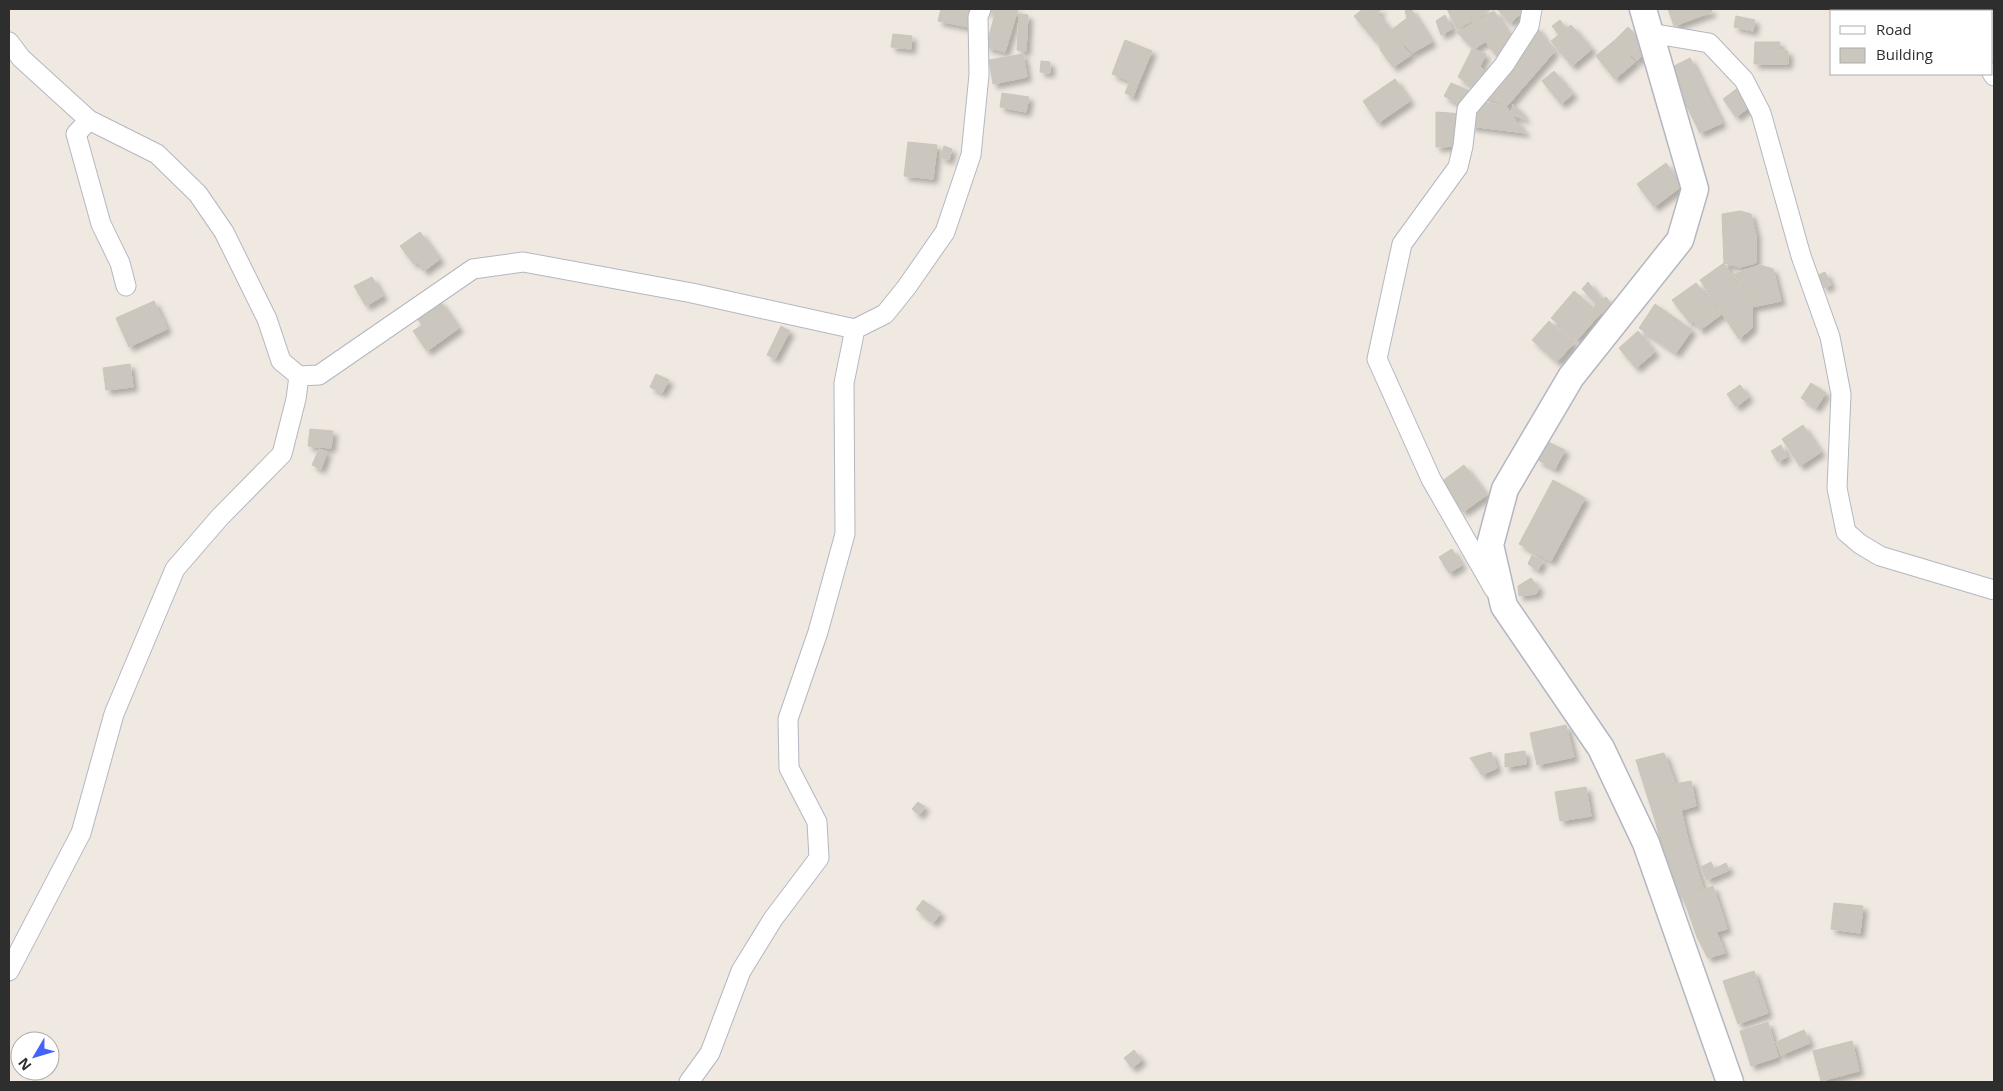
<svg xmlns="http://www.w3.org/2000/svg" width="2003" height="1091" viewBox="0 0 2003 1091" font-family="'Open Sans',sans-serif">
  <style>
    .building { fill: #cbc7bf; stroke: #cbc5ba; filter: url(#shadow) }
    .lines { fill: none; stroke-linecap: round; stroke-linejoin: round }
    .street-casing { stroke: #b4b7c1; stroke-width: 21 }
    .secondary-casing { stroke: #b4b7c1; stroke-width: 29 }
    .street { stroke: #fff; stroke-width: 19 }
    .secondary { stroke: #fff; stroke-width: 26 }
  </style>
  <defs>
    <filter id="shadow"><feDropShadow dx="4.5" dy="4.5" stdDeviation="2.5" flood-color="#0004"/></filter>
  </defs>
  <rect width="100%" height="100%" fill="#efe9e1"/>
  <path class="building" d="M941 9H978L974 28 938 21Z
    M986 9H1018L1005 52 986 47 995 14 985 11Z
    M1363 9H1382L1377 13 1391 30 1376 42 1354 16Z
    M1409 9H1411L1432 42 1412 53 1390 31 1407 18 1405 11Z
    M1447 9H1465L1472 21 1457 29Z
    M1466 9H1491L1473 22Z
    M1497 9H1526L1510 23Z
    M1668 9H1711L1712 12 1674 26Z
    M1494 11 1505 28 1474 49 1457 32Z
    M1019 14 1028 15 1026 51 1017 50Z
    M1445 15 1452 29 1441 35 1436 21Z
    M1736 16 1755 20 1753 31 1734 27Z
    M1560 20 1566 29 1559 35 1552 26Z
    M1571 25 1592 49 1572 66 1551 41Z
    M1536 26 1554 52 1507 106 1481 95Z
    M1628 27 1649 49 1637 61 1616 39Z
    M1505 28 1516 42 1500 60 1484 40Z
    M1390 31 1411 55 1393 67 1381 51 1378 41Z
    M893 34 912 36 911 49 891 47Z
    M1616 39 1635 62 1615 79 1596 56Z
    M1125 40 1152 51 1138 84 1112 74Z
    M1755 42H1780L1779 50 1788 51V64H1754Z
    M1472 49 1486 54 1480 66 1491 77 1478 90 1458 77Z
    M1023 54 1027 77 993 84 989 60Z
    M1690 58 1722 123 1700 133 1668 69Z
    M1041 61 1050 62V73L1040 72Z
    M1554 71 1573 94 1561 104 1542 81Z
    M1395 79 1410 101 1378 123 1363 101Z
    M1130 81 1138 84 1133 97 1125 93Z
    M1451 83 1475 93 1464 107 1444 96Z
    M1739 87 1752 105 1736 117 1723 99Z
    M1002 93 1029 97 1026 112 1000 107Z
    M1475 101 1506 106 1515 120 1526 133 1470 126Z
    M1513 104 1521 112 1525 120 1512 114Z
    M1436 112 1463 114 1460 146 1436 147Z
    M908 142 937 145 933 179 904 176Z
    M944 146 952 149 949 160 940 157Z
    M1666 163 1682 186 1654 207 1637 184Z
    M1740 211 1751 214 1756 235V263L1740 267 1724 263 1722 214Z
    M420 232 440 259 424 271 417 262 414 264 400 246Z
    M1724 263 1752 307V328L1739 339 1700 280Z
    M1760 265 1773 269 1781 301 1752 307 1734 274Z
    M1825 272 1831 285 1824 288 1818 275Z
    M372 277 383 296 366 306 354 286Z
    M1588 282 1602 300 1606 297 1613 306 1605 316 1594 308 1596 303 1582 289Z
    M1696 283 1713 304 1690 323 1672 300Z
    M1574 291 1600 314 1577 340 1551 318Z
    M439 300 459 328 427 351 413 331 422 325 416 317Z
    M154 301 167 329 129 347 116 318Z
    M1655 304 1692 330 1676 353 1639 328Z
    M1713 304 1722 314 1700 330 1693 320Z
    M1549 321 1574 343 1557 362 1532 340Z
    M781 326 790 331 775 359 767 355Z
    M1638 331 1655 352 1636 368 1619 348Z
    M130 364 133 387 106 390 103 368Z
    M656 374 669 380 662 393 650 387Z
    M1811 383 1826 393 1816 408 1801 398Z
    M1740 385 1749 397 1736 407 1727 394Z
    M1803 425 1821 452 1800 466 1782 439Z
    M310 429 333 431 331 448 308 446Z
    M1546 441 1565 450 1555 469 1538 460Z
    M1781 445 1787 457 1778 462 1771 451Z
    M319 449 327 452 321 469 312 465Z
    M1464 465 1487 495 1463 512 1441 482Z
    M1553 480 1585 498 1551 561 1519 544Z
    M1452 549 1462 565 1449 573 1439 557Z
    M1532 555 1543 561 1538 570 1528 564Z
    M1531 578 1539 588 1536 594 1519 596 1518 586Z
    M1566 725 1574 757 1537 765 1530 733Z
    M1525 751 1526 764 1505 767V754Z
    M1491 752 1497 768 1482 775 1470 758Z
    M1664 753 1675 783 1647 795 1636 760Z
    M1691 781 1696 806 1681 810 1678 793 1673 794 1670 785Z
    M1670 785 1673 794 1678 793 1681 810 1655 820 1647 795Z
    M1586 787 1591 816 1560 821 1555 792Z
    M918 802 925 807 919 815 912 809Z
    M1681 810 1688 840 1662 847 1655 820Z
    M1688 840 1703 888 1680 899 1662 847Z
    M1711 862 1714 869 1726 863 1729 870 1707 880 1701 867Z
    M1713 886 1727 929 1697 937 1683 897Z
    M923 900 941 913 933 923 916 909Z
    M1834 903 1863 906 1860 933 1831 929Z
    M1716 931 1725 953 1708 958 1697 937Z
    M1754 971 1768 1013 1738 1024 1723 981Z
    M1768 1022 1778 1057 1751 1066 1740 1031Z
    M1804 1030 1810 1043 1781 1055 1776 1042Z
    M1852 1041 1859 1071 1821 1081 1813 1051Z
    M1134 1050 1142 1060 1132 1068 1124 1058Z"/>
  <g class="lines">
    <defs>
      <path id="street" d="M1880 9 1885 11
        M1650 33 1709 43 1744 80 1761 113 1801 256 1830 337 1841 394 1837 488 1846 532 1860 544 1880 556 1994 590
        M9 42 21 58 89 120 157 154 198 194 224 232 267 319 281 361 299 376 319 375 473 269 523 262 692 293 855 329 885 314 906 288 945 232 971 155 979 75 978 17 981 9
        M1992 73 1994 76
        M89 120 76 134 101 224 120 263 126 286
        M1494 589 1431 479 1377 359 1402 244 1458 167 1463 146 1467 109 1504 65 1529 26 1532 9
        M9 971 81 833 114 714 175 569 220 517 282 454 296 399 299 376
        M689 1082 710 1053 741 971 773 919 819 858 817 822 789 768 788 719 818 632 845 534 844 383 855 329"/>
      <path id="secondary" d="M1643 9 1695 189 1680 240 1571 377 1505 489 1490 545 1504 606 1601 748 1646 843 1730 1082"/>
    </defs>
    <use href="#street" class="street-casing"/>
    <use href="#secondary" class="secondary-casing"/>
    <use href="#street" class="street"/>
    <use href="#secondary" class="secondary"/>
  </g>
  <rect width="2003" height="1091" fill="none" stroke="#2e2e2e" stroke-width="20"/>
  <rect x="1830" y="10" width="162" height="65" fill="#ffffff" stroke="#ababab"/>
  <rect x="1840" y="26" width="25" height="8" fill="#ffffff" stroke="#ababab"/>
  <text x="1876" y="35" font-size="15" fill="#2e2e2e">Road</text>
  <rect x="1840" y="48" width="25" height="15" fill="#cbc7bf" stroke="#ababab"/>
  <text x="1876" y="60" font-size="15" fill="#2e2e2e">Building</text>
  <g transform="translate(35 1056) rotate(232)"><circle r="24" fill="#ffffff" stroke="#ababab"/>
  <path d="M0-4L9 19L0 12L-9 19Z" fill="#4264fb"/>
  <text y="-8" font-size="14" font-weight="bold" text-anchor="middle" fill="#2e2e2e">N</text>
  </g>
</svg>
